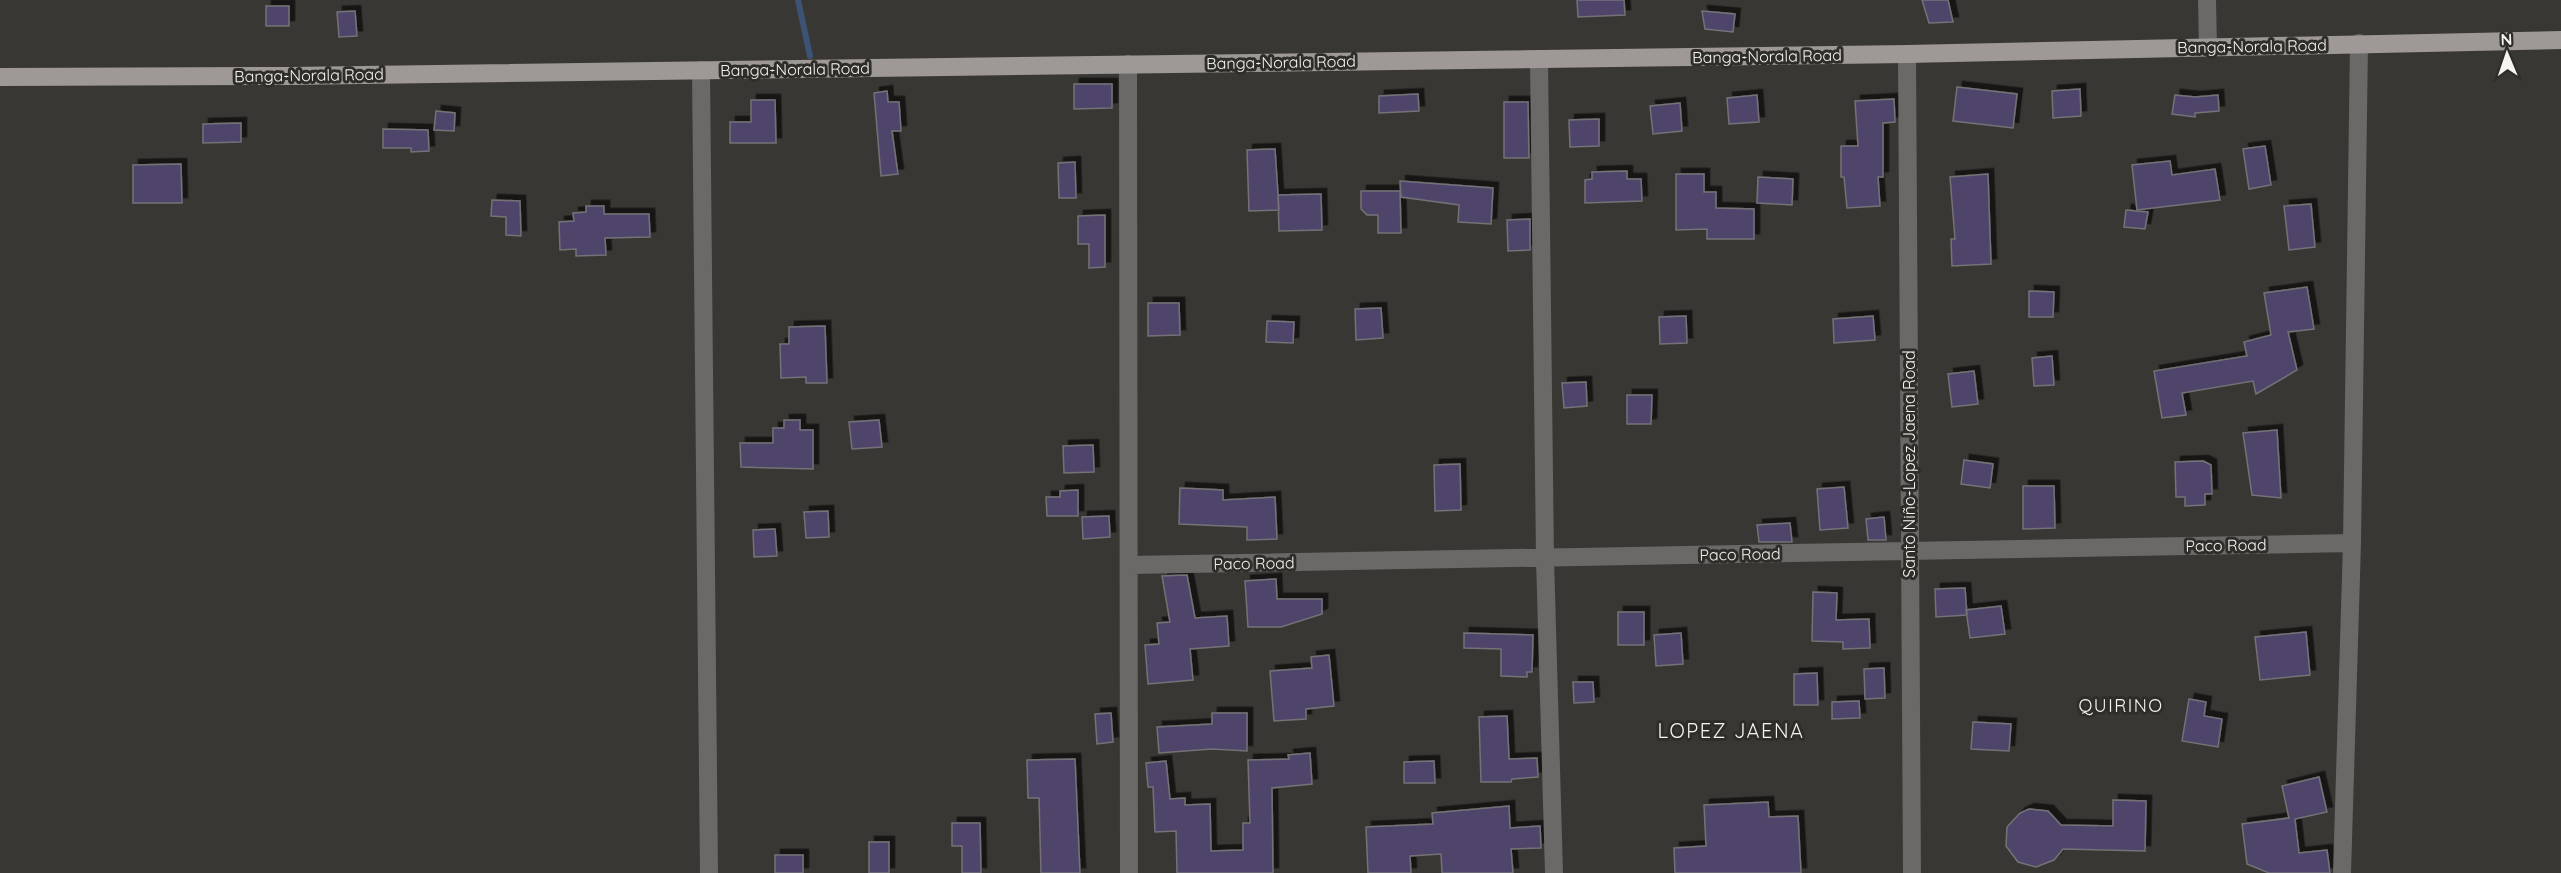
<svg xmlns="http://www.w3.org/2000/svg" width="2561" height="873" viewBox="0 0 2561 873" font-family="Quicksand,sans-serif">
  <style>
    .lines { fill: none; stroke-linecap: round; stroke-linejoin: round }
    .stream { stroke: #3d5376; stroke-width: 6 }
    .building { fill: #50446b; stroke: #747277; stroke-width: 1.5; filter: url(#shadow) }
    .minor { stroke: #6b6968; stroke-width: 18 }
    .major { stroke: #9e9897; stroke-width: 18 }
    .labels { text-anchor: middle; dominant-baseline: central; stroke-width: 6; stroke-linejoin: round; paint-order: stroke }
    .street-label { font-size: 16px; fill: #f5f4f1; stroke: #2f2d29 }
    .neighbourhood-label { font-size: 18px; letter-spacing: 1.5px; fill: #f5f4f1; stroke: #2f2d29 }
    .quarter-label { font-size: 20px; letter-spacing: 1.5px; fill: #f5f4f1; stroke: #2f2d29 }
  </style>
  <defs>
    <filter id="shadow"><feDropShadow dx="5.5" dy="-5.5" stdDeviation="0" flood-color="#0009"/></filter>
  </defs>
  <rect width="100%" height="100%" fill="#393733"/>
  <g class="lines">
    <path class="stream" d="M798 0 810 56"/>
  </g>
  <path class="building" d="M1577 0H1624L1625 15 1578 17Z
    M1922 0H1948L1953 22 1929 23Z
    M266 6H289V26H266Z
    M355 11 357 36 339 37 337 12Z
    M1702 11 1735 14 1733 32 1705 29Z
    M1074 84H1112V108L1074 109Z
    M1957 87 2017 94 2013 128 1953 121Z
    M2080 89 2081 116 2053 118 2052 91Z
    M887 91 888 102H899L901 131H892L898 174 881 176 874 93Z
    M1418 94 1419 111 1379 113V96Z
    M1757 95 1759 122 1729 124 1727 98Z
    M2175 95 2195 97 2218 95 2219 111 2195 113V117L2172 114Z
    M1894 99 1895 122 1883 123V177H1878L1880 206 1847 208 1844 177H1841V146H1858L1855 101Z
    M751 100H775L776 143H730V122H751Z
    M1504 102H1528L1529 158H1504Z
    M1680 103 1682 131 1653 134 1650 106Z
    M436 111 455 113 454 131 434 130Z
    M1599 119V146L1570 147 1569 120Z
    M241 123V142L203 143V124Z
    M383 129 428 130 429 151 411 152V148H383Z
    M2265 146 2271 185 2249 189 2243 149Z
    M1275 149 1279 210 1249 211 1247 150Z
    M2170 161 2172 175 2215 169 2220 200 2137 210 2132 165Z
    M1075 162 1076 198H1059L1058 163Z
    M181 164 182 203H133V165Z
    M1627 171V179H1641L1642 201 1585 203V180L1592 179V172Z
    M1676 174H1704V192H1716V208L1754 209V239H1707V229L1676 230Z
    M1988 174 1991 264 1952 266 1951 239H1955L1950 177Z
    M1758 177 1793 179 1792 205 1757 203Z
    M1400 181 1493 188 1491 224 1458 222 1459 205 1401 197Z
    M1361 191H1400L1401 233H1378V215H1367L1361 209Z
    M1321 194 1322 230 1279 231 1278 195Z
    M492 200 520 201 521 236 506 235V217L491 216Z
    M2311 204 2315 247 2289 250 2284 206Z
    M586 206H604V214H649L650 237 605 238 606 255 576 256V249L560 250 559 222 574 221 573 213 586 212Z
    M2126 210 2148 212 2145 229 2124 227Z
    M1105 215V267L1089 268V244H1078V216Z
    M1530 219V250L1508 251 1507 220Z
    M2307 287 2314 329 2288 332 2297 370 2256 394 2253 381 2182 393 2186 415 2162 418 2154 371 2247 356 2244 342 2271 335 2264 293Z
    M2029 291 2054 292 2053 317H2029Z
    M1148 303H1179L1180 335 1148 336Z
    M1381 308 1383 338 1356 340 1355 309Z
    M1686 316 1687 343 1660 344 1659 317Z
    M1873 316 1875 340 1834 343 1833 319Z
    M1267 321 1294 322 1293 343 1266 342Z
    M825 326 827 383H806V377L781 378 780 344H789V327Z
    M2052 356 2054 385 2034 386 2032 358Z
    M1974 371 1978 404 1952 407 1948 374Z
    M1586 382 1587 406 1564 408 1562 383Z
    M1627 395H1652L1651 424H1627Z
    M784 420H800V430H813V469L741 467 740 443H773V428H784Z
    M879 420 882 447 852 449 849 422Z
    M2277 430 2281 498 2252 495 2243 433Z
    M1093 445 1094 472 1064 473 1063 446Z
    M1964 460 1993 464 1990 488 1961 484Z
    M2203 461 2211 465 2212 494H2205V505L2185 506V497H2176L2175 462Z
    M1460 464 1461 510 1435 511 1434 465Z
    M2023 486H2054L2055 528 2023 529Z
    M1844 487 1848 528 1820 530 1817 489Z
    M1180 488 1223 490V500L1275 497 1277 539 1247 540V527L1179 524Z
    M1078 490V516H1047L1046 497H1060V491Z
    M828 511 829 537 806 538 804 512Z
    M1109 516 1110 537 1083 539 1082 517Z
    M1884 517 1886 540H1868L1866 519Z
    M1790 523 1792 542H1759L1757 525Z
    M775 529 777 556 754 557 753 530Z
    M1187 575 1195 618 1227 616 1229 646 1190 649 1193 680 1148 684 1145 645 1159 644 1157 623 1170 622 1162 576Z
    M1276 579 1277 599H1322V614L1281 627H1248L1245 581Z
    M1965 588 1967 615 1936 617 1935 589Z
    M1813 592 1837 593 1836 620 1869 619 1870 648 1843 649V642L1812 641Z
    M2001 606 2005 634 1970 638 1966 610Z
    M1618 612H1644V645H1618Z
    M2306 632 2310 675 2260 680 2255 637Z
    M1464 633 1533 635 1532 672H1527V677L1501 676V649L1464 648Z
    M1681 633 1683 664 1656 666 1654 635Z
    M1329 655 1334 706 1306 709V719L1274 721 1270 671 1312 668 1311 657Z
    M1884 668 1885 698 1865 699 1864 669Z
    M1817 673 1818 705H1794V674Z
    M1573 682H1593L1594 702 1574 703Z
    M2189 699 2206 702 2204 716 2222 719 2218 747 2182 741Z
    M1859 701 1860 718 1832 719V702Z
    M1111 713 1113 742 1097 744 1095 714Z
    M1212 713H1247V751L1212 749 1159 753 1157 727 1212 724Z
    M1507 716 1509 759 1537 758 1538 777 1512 779 1511 782H1481L1479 717Z
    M1973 722 2011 724 2009 751 1971 749Z
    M1310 753 1312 784 1272 788 1273 873H1177L1176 831 1155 832 1153 787H1148L1146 763 1166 761 1170 799 1185 798V805L1210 804 1211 851 1243 850V823H1250L1248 760 1289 759 1288 755Z
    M1075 759 1080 873H1041L1039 798H1028L1027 760Z
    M1434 761 1435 783H1404V762Z
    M2319 777 2327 812 2295 819 2299 853 2327 850 2330 873H2269L2247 864 2242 824 2289 818 2282 786Z
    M2113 800 2146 801 2145 851 2063 849 2054 860 2036 867 2018 862 2006 846 2007 827 2020 813 2029 809 2048 811 2061 825 2113 826Z
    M1768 802 1769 817 1798 816 1801 873H1675L1674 848 1706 846 1704 805Z
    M1509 806 1510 828 1540 826 1541 848 1511 849 1513 873H1442L1441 854 1410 856 1411 873H1368L1366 827 1433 824 1432 813Z
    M952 823H980L981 873H962V846H952Z
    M869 842H889V873H869Z
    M775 855H803V873H775Z"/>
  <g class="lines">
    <path class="minor" d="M2207 0 2208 47
      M1907 54 1912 873
      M1539 59 1545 558 1554 873
      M1128 64 1129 873
      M701 70 709 873
      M1129 565 2352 543
      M2342 873 2352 543 2359 43"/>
    <path class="major" d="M0 77 289 76 1907 54 2561 40"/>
  </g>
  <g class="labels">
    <g class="street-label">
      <text transform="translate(2252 46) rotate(-1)">Banga-Norala Road</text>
      <text transform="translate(1767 56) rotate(-1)">Banga-Norala Road</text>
      <text transform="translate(1281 62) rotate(-1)">Banga-Norala Road</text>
      <text transform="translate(795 69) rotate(-1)">Banga-Norala Road</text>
      <text transform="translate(309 75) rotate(-1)">Banga-Norala Road</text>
      <text transform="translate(1909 464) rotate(-90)">Santo Niño-Lopez Jaena Road</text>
      <text transform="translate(2226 545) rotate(-1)">Paco Road</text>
      <text transform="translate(1740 554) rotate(-1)">Paco Road</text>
      <text transform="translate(1254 563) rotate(-1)">Paco Road</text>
    </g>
    <g class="neighbourhood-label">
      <text x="2121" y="705">QUIRINO</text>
    </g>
    <g class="quarter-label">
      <text x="1731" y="730">LOPEZ JAENA</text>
    </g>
  </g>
  <g transform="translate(2507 54) rotate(358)" stroke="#2f2d29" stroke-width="4.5" paint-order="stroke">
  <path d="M0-4.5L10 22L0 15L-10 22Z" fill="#f5f4f1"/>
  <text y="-9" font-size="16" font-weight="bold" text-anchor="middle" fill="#f5f4f1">N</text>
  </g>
</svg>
